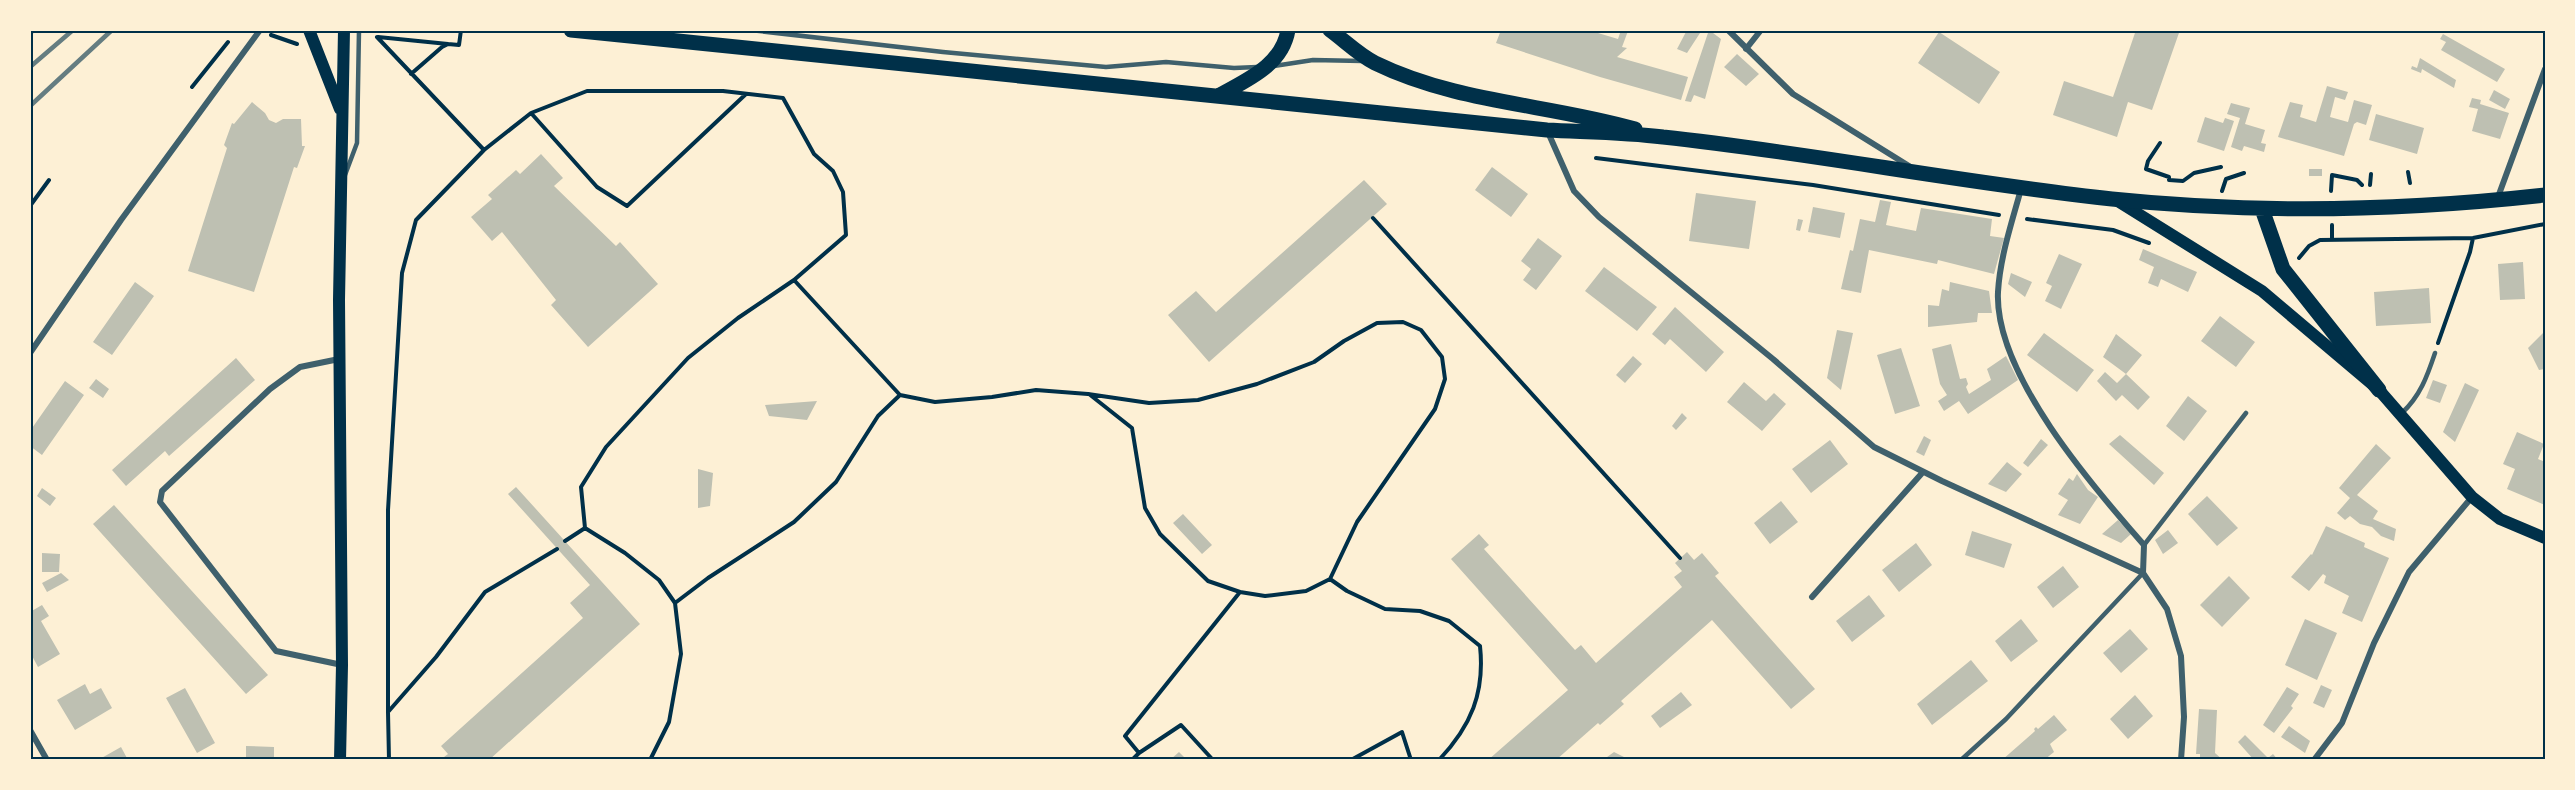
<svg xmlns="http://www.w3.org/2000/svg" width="2575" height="790" viewBox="0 0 2575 790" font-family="Figtree,sans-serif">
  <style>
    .building { fill: #bec0b2 }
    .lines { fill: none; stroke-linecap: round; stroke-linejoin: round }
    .path { stroke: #003049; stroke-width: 4 }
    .service { stroke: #3f606c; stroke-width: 4.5 }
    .minor { stroke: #3f606c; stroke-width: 6 }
    .secondary { stroke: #003049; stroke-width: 12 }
    .primary { stroke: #003049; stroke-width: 15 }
    .rail { stroke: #657d81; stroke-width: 4.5 }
    .neatline { fill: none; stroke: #003049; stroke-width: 2 }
  </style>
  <rect width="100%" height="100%" fill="#fdf0d5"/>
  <path class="building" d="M1501 30H1588L1618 39 1621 30 1628 31 1622 47 1627 48 1617 57 1688 77 1681 100 1600 77 1496 43Z
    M1687 30H1702L1687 53 1677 49Z
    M1709 30 1721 39 1705 99 1694 95 1691 102 1685 101Z
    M2136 30H2180L2152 110 2128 102 2117 137 2053 115 2064 81 2113 97Z
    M1939 32 2000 72 1979 104 1918 63Z
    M2443 34 2505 69 2497 82 2441 50 2446 42 2440 39Z
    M1737 54 1759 74 1746 86 1724 67Z
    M2420 58 2456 80 2454 88 2422 69 2421 73 2411 69 2412 66 2417 68Z
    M2327 86 2348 92 2345 100 2335 97 2330 117 2348 122 2354 100 2372 105 2366 125 2357 122 2354 124 2344 156 2278 137 2290 102 2303 105 2300 117 2316 122Z
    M2494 90 2510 99 2505 109 2489 100Z
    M2472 98 2481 100 2480 104 2509 113 2500 139 2472 131 2478 109 2469 107Z
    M252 102 265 113 269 120 276 123 283 119H301L302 146H305L297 168 294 167 254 292 188 271 227 148 224 145 232 123 234 124Z
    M2231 103 2250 108 2245 124 2265 130 2261 143 2266 144 2264 152 2244 146 2242 151 2231 147 2240 118 2227 114Z
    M2376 114 2424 128 2417 154 2369 140Z
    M2205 117 2223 123 2225 118 2234 121 2224 151 2197 142Z
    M541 154 563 178 554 186 616 246 620 242 658 284 588 347 551 305 556 300 502 232 492 241 471 217 492 199 488 195 516 170 520 174Z
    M1492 167 1528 194 1511 217 1475 190Z
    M2309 169H2322V176H2309Z
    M1364 180 1387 204 1209 362 1168 315 1196 291 1216 312Z
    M1696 193 1756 201 1749 249 1689 241Z
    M1880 200 1891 202 1886 225 1916 231 1921 208 1992 219 1990 236 2004 238 1994 274 1938 260 1937 264 1869 250 1861 293 1841 289 1850 250 1853 251 1860 219 1875 222Z
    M1813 207 1845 213 1840 238 1808 232Z
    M1798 219 1803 220 1800 231 1796 230Z
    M1538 238 1562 256 1536 290 1523 280 1531 269 1521 261Z
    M2143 249 2197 272 2188 292 2161 279 2158 287 2148 283 2154 267 2139 260Z
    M2059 254 2082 264 2061 309 2045 301 2052 286 2046 283Z
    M2523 262 2525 299 2500 300 2498 264Z
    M1604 267 1657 307 1637 331 1585 291Z
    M2011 273 2032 282 2025 297 2008 284Z
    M135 282 154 296 112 355 93 342Z
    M1950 282 1989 291 1992 313H1978L1977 322 1928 327V305L1939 306 1942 289 1949 291Z
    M2429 288 2431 323 2376 326 2374 292Z
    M1675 307 1724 352 1706 372 1670 339 1665 345 1652 334Z
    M2220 316 2255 342 2236 367 2201 341Z
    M1837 330 1853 333 1841 390 1827 378Z
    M2545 331V369L2539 370 2528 348Z
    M2044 333 2094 370 2077 392 2027 355Z
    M2116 334 2142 355 2126 374 2103 357Z
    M1951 344 1960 379 1966 378 1968 384 1966 387 1969 394 1991 380 1987 369 2006 356 2018 380 1968 414 1959 401 1944 411 1938 401 1947 395 1940 384 1932 349Z
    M1901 348 1920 406 1895 414 1877 355Z
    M1633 356 1642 364 1625 383 1616 375Z
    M236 358 255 380 169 456 165 451 126 486 112 470Z
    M2105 372 2117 383 2126 374 2150 397 2138 410 2122 395 2116 401 2097 381Z
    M96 379 109 389 103 398 89 388Z
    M2433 380 2447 385 2440 403 2426 398Z
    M65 381 84 395 42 455 30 446V431Z
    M1744 382 1766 401 1774 393 1786 404 1762 431 1727 402Z
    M2465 383 2479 390 2455 442 2443 432Z
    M2188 396 2207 411 2184 441 2166 426Z
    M817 401 807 420 769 416 765 405Z
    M1682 413 1687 418 1676 430 1672 426Z
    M2517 432 2544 444 2538 459 2545 462V505L2507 489 2515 469 2503 464Z
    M2120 435 2164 473 2154 485 2109 444Z
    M1924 436 1931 440 1924 456 1916 452Z
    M2041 439 2048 445 2028 467 2023 463Z
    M1830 440 1848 464 1811 493 1792 469Z
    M2376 444 2391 458 2357 495 2378 511 2373 519 2396 529 2394 541 2381 536 2372 527 2360 524 2350 516 2345 520 2337 513 2350 498 2339 488Z
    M2007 462 2022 474 2006 492 1988 484Z
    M698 469 713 473 710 506 698 508Z
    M2077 474 2088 490 2098 497 2080 524 2058 515 2068 500 2058 494 2069 478 2073 481Z
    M516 487 640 624 489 760H440L448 754 441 746 583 618 570 603 590 585 508 494Z
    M42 488 56 498 50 506 37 496Z
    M2207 496 2238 528 2217 546 2188 514Z
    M1781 501 1798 522 1770 544 1754 523Z
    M114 505 268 675 246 694 93 524Z
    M1183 514 1212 545 1202 554 1173 523Z
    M2118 520 2131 534 2121 543 2102 534Z
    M2326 526 2365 543 2364 547 2389 558 2362 622 2342 613 2349 596 2324 583 2326 576 2323 574 2309 591 2291 577 2311 554 2312 555Z
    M2168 530 2178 543 2163 554 2155 540Z
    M1972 531 2012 544 2004 568 1965 555Z
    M1479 534 1489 545 1484 549 1575 650 1581 645 1596 663 1682 587 1674 577 1682 571 1675 563 1687 552 1694 560 1702 553 1719 573 1715 576 1815 689 1791 709 1712 620 1621 701 1624 704 1600 725 1598 723 1556 760H1488L1568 690 1451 559Z
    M1916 543 1932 565 1899 592 1882 570Z
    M42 553 60 554 59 572H42Z
    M2063 566 2079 587 2053 608 2037 587Z
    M61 573 69 580 47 592 42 583Z
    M2229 576 2250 598 2222 627 2200 605Z
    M1869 595 1885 616 1852 642 1836 621Z
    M42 605 49 616 41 621 60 654 38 667 30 652V612Z
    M2021 619 2038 641 2011 662 1995 641Z
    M2305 619 2337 633 2317 680 2285 665Z
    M2130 629 2148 649 2121 673 2103 653Z
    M1971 660 1988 681 1932 725 1917 704Z
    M85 684 90 694 101 688 112 708 75 730 57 700Z
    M2321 685 2332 690 2324 708 2313 703Z
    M2287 687 2299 694 2291 706 2293 708 2274 733 2263 725Z
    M185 688 215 743 197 753 166 698Z
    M1681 692 1692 705 1660 728 1651 716Z
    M2135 695 2153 716 2128 739 2110 719Z
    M2199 709 2217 710 2215 753 2223 760H2200V754H2196Z
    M2054 715 2067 730 2050 744 2054 752 2044 760 2038 757 2035 760H2002L2035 731 2034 729 2036 727 2038 729Z
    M2289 726 2310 741 2305 753 2281 737Z
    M2245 735 2268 758 2273 754 2278 760H2254L2238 742Z
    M246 746 274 747V760H246Z
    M121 747 128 760H98Z
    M1179 752 1187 760H1170Z
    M1614 752 1626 758 1603 760Z"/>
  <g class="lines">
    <path class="path" d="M271 35 297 44
      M377 37 484 150 416 220 402 273 388 510V712
      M378 37 448 44
      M411 74 442 47 448 44 459 45 461 30
      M192 87 228 42
      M531 113 597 187 627 206 746 94
      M2160 143 2148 161 2146 169 2169 177V180L2183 181 2194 173 2221 167
      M484 150 531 113 587 91H723L783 98 814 154 833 171 843 192 846 235 794 280 900 395
      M1596 158 1813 185 1999 215
      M2408 172 2410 183
      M2370 185 2371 174
      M2222 191 2226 179 2244 173
      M2331 191 2332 175 2357 180 2362 185
      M30 206 49 180
      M1373 218 1680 558
      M2027 219 2113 230 2149 243
      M2332 225V239
      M2299 258 2309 246 2320 240 2473 238 2545 224
      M2438 343 2470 252 2473 238
      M1089 394 1132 428 1145 508 1160 534 1208 581 1240 592
      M585 528 625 553 659 580 675 603 708 578 794 522 836 482 878 416 900 395 935 402 992 397 1036 390 1088 394 1149 403 1198 400 1257 384 1314 362 1344 341 1377 323 1403 322 1421 330 1442 357 1445 379 1435 409 1357 522 1330 579 1306 591 1265 596 1240 592 1125 736 1139 753 1132 760
      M565 541 585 528 581 487 606 447 688 358 738 318 794 280
      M1330 579 1347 591 1385 609 1420 611 1449 621 1480 646C1485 693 1471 726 1439 760
      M1139 753 1181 725 1213 760
      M389 760 388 712 436 657 485 592 557 549
      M650 760 669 722 681 654 675 603
      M1351 760 1402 732 1411 760"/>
    <path class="service" d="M750 30 943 52 1106 67 1166 62 1234 68 1257 67
      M1274 66 1313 60 1362 61
      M345 175 357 143 359 30
      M2402 413C2420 396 2427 377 2435 353
      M2144 545 2246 413
      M1961 760 2006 719 2143 573"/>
    <path class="minor" d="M1728 30 1793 94 1909 166
      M1746 49 1761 30
      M1547 130 1574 191 1599 217 1773 359 1874 447 1942 481 2143 573 2167 609 2181 656 2184 717 2181 760
      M2021 189C2012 222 2000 257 1998 292 1994 373 2093 487 2144 545L2143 573
      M2498 197 2545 69
      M30 353 121 220 260 30
      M339 359 300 367 270 389 162 491 160 502 276 651 342 665
      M1812 597 1923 472
      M30 730 47 760
      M2314 760 2342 723 2374 643 2409 572 2472 497"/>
    <path class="secondary" d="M309 30 340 109
      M2116 200 2262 291 2379 390 2472 497 2500 519 2545 538
      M340 760 342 665 339 300 344 30"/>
    <path class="primary" d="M571 30 1547 130C1586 132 1625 132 1663 137 1813 153 1962 183 2112 199 2257 214 2401 211 2545 195
      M1330 30C1345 41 1359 55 1375 63 1457 103 1548 104 1635 129
      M1218 96C1246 80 1282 66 1288 30
      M2262 209 2283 269 2379 390"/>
    <path class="rail" d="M30 33 34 30
      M30 67 73 30
      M30 106 112 30"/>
  </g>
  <rect width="2575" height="790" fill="none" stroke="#fdf0d5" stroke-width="63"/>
  <rect x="32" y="32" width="2512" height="726" class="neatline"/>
</svg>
